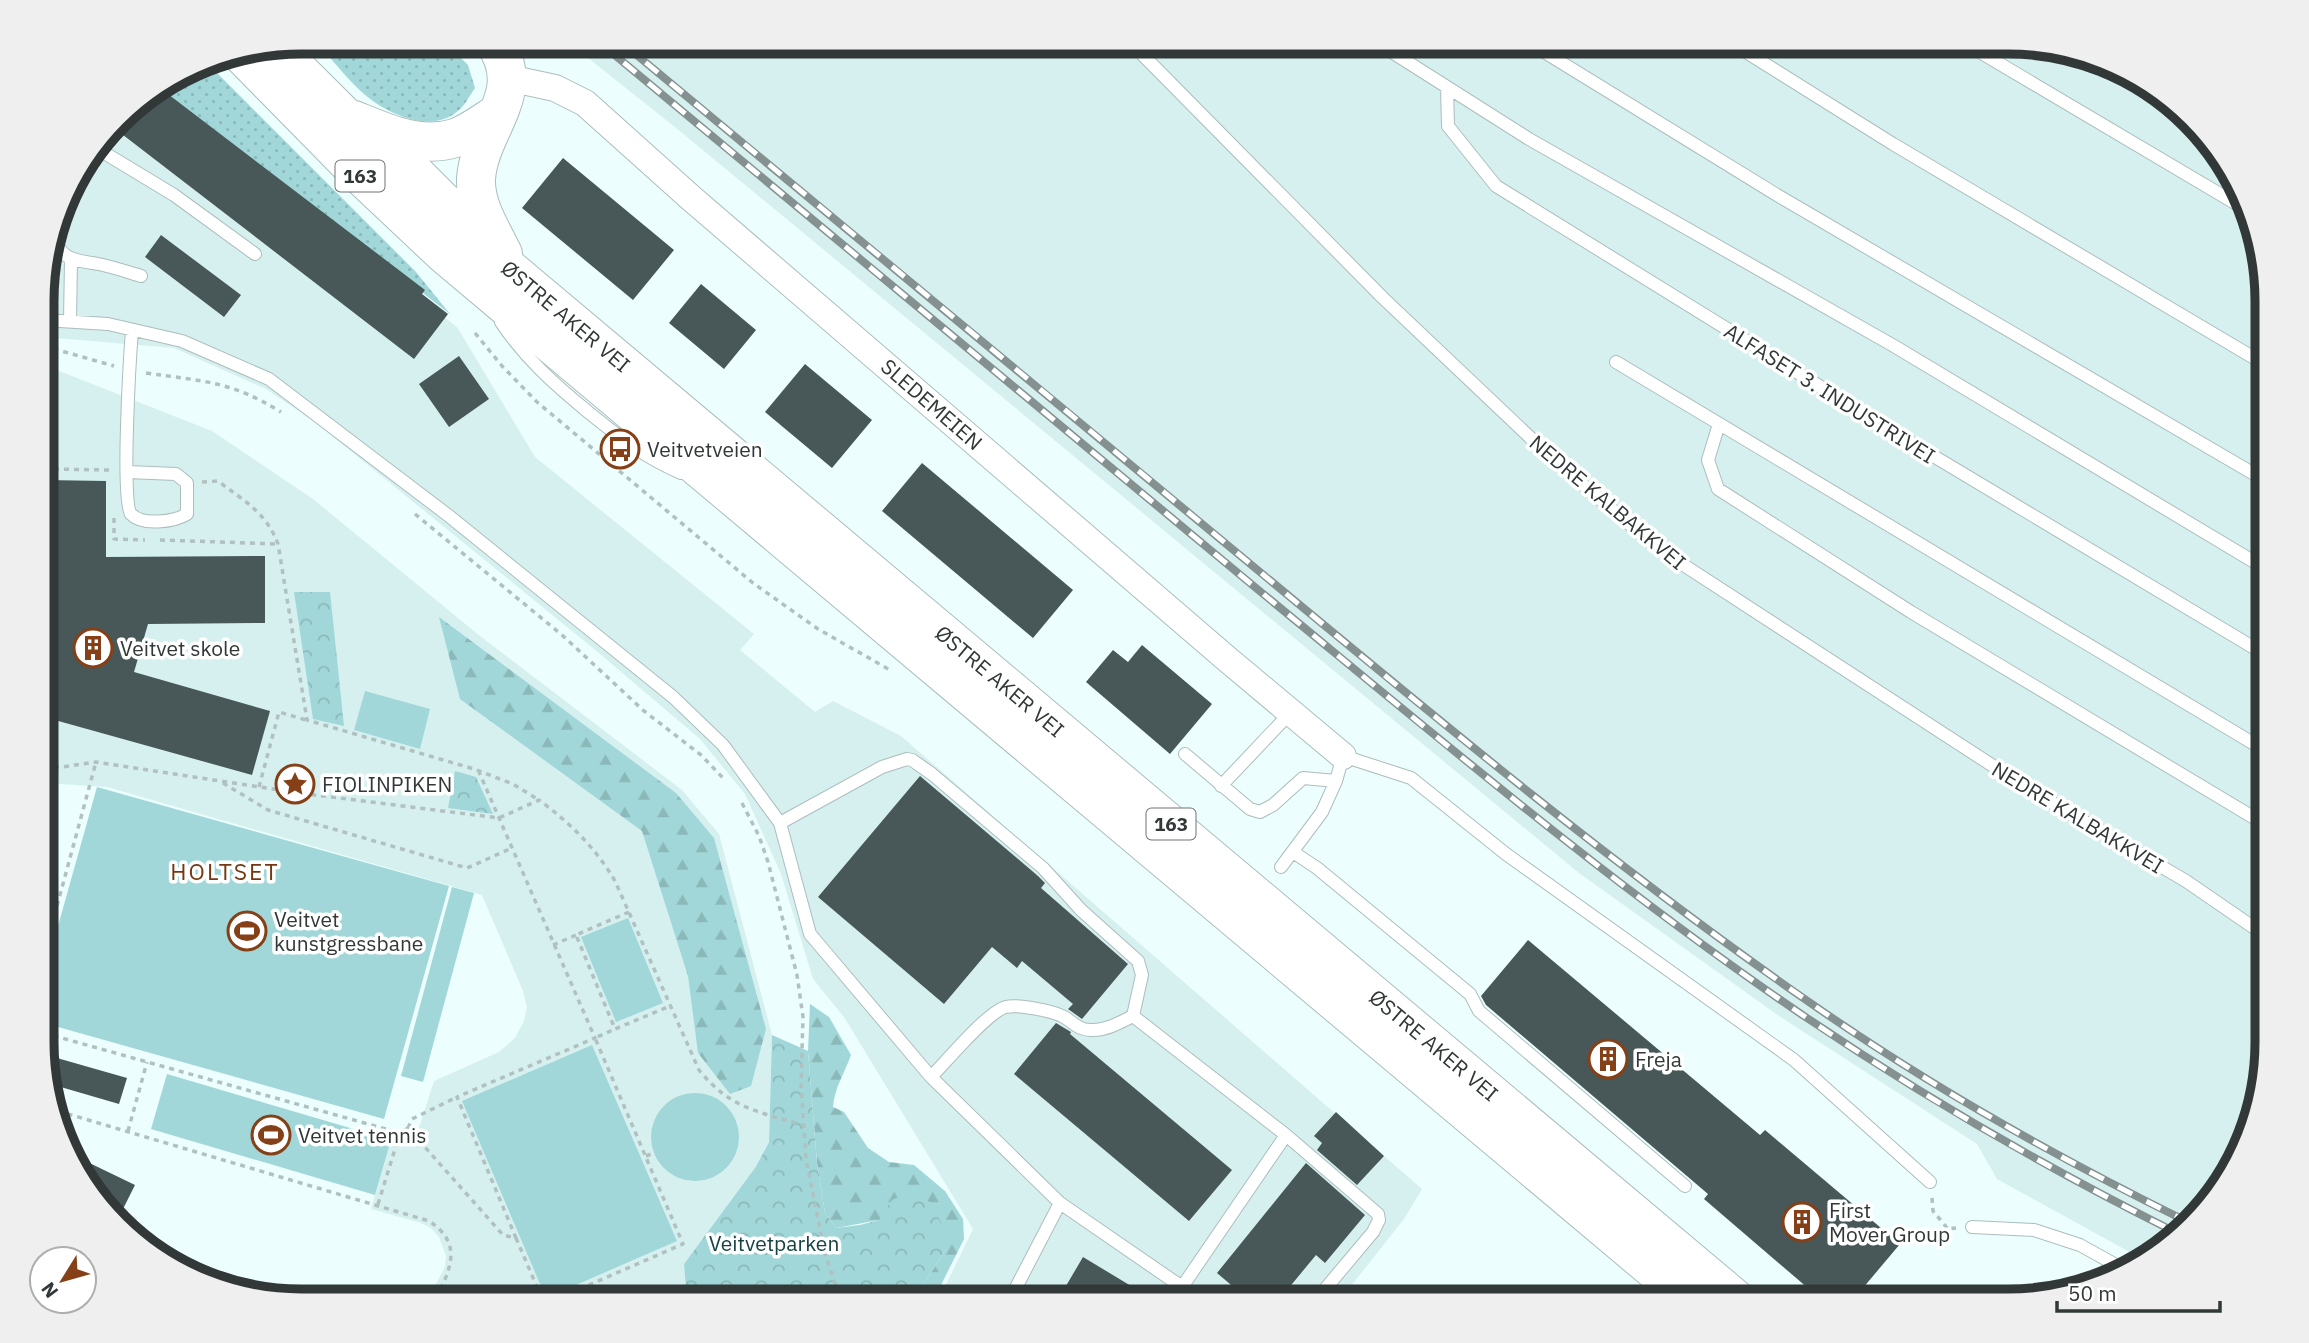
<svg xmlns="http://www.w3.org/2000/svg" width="2309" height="1343" viewBox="0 0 2309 1343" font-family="'IBM Plex Sans',sans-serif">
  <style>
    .built { fill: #d6f0f0 }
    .grass { fill: url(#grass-dots) }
    .forest { fill: url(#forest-firs) }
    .park { fill: url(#park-crowns) }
    .garden { fill: #a1d7d8 }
    .building { fill: #485757 }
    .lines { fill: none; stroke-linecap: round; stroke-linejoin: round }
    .lane-casing { stroke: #acbdbd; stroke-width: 14 }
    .street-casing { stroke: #acbdbd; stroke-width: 28 }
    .highway-casing { stroke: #acbdbd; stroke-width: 40 }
    .path { stroke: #b1c0c0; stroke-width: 3.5; stroke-dasharray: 5 5; stroke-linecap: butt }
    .lane { stroke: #fff; stroke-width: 12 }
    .street { stroke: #fff; stroke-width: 26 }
    .highway { stroke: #fff; stroke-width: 38 }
    .rail-casing { stroke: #859191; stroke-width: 8 }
    .rail { stroke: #fff; stroke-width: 5; stroke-dasharray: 16; stroke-linecap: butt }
    .labels { text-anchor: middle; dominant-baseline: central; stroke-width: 7; stroke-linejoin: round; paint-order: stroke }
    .shield { fill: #fff; stroke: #707474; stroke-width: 2 }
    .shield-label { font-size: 19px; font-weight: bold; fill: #323838 }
    .street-label { font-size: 21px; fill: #323838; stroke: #fff }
    .poi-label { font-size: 21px; fill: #323838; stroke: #fff; text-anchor: start }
    .park-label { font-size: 21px; fill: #154243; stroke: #fff }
    .neighbourhood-label { font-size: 23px; letter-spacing: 2px; fill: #753712; stroke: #fff }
    .rim { fill: none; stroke: #323838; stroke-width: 9 }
  </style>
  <defs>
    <pattern id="grass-dots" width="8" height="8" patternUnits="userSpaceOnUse" patternTransform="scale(1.75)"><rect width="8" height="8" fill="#a1d7d8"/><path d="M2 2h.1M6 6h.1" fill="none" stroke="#8bb9ba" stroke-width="1.8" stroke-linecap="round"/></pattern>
    <pattern id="forest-firs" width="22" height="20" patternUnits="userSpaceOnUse" patternTransform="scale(1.75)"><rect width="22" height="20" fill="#a1d7d8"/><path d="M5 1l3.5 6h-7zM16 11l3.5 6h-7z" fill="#8bb9ba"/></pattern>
    <pattern id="park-crowns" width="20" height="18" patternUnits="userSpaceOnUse" patternTransform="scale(1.75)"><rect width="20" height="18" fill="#a1d7d8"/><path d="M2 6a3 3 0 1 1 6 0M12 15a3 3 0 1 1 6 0" fill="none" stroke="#8bb9ba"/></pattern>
  </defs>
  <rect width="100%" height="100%" fill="#ecfefe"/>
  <path class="built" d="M568 42H2008L2075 51 2138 77 2224 158 2266 284V1058L2232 1172 2144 1260 1997 1179 1977 1144 1779 1016 1579 873 681 132Z
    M157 90 457 327 535 457 754 634 740 650 815 712 833 701 901 736 1422 1189 1404 1219 1339 1301H938L973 1229 844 1017 813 979 781 874 745 794 700 739 593 648 315 422 266 389 174 348 44 337V268L69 186 130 107Z
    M44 365 212 431 313 499 480 636 682 790 719 834 772 1035 769 1141 754 1170 684 1264 687 1301H427L445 1267 446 1256 439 1237 431 1228 421 1223 371 1209 391 1140 418 1131 434 1081 499 1052 515 1038 524 1021 527 1007 523 991 482 895 107 787 44 783Z"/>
  <path class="grass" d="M316 42H445L468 65 475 88C470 95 465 105 459 110 432 135 387 114 364 94 347 79 332 59 316 42Z
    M205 61 416 272 450 314 158 89Z"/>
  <path class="forest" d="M439 617 676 793 714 838 766 1029 751 1086 730 1094 698 1053 688 976 642 831 460 699Z
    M810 1004 829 1017 851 1055C845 1072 834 1089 833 1107L844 1112 868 1148 889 1162 914 1165 945 1191 963 1219 964 1239 933 1301H913L946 1249 879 1220 836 1228 825 1213 817 1163 808 1051Z"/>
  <path class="park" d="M294 592H330L344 726 313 719Z
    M455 771 476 777 493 814 448 808Z
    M772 1035 808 1051 817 1163 825 1213 836 1228 860 1225 879 1220 892 1200 913 1191 931 1203 947 1234 946 1249 913 1301H687L684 1264 755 1168 769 1142Z"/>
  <path class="garden" d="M365 691 430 709 420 749 354 730Z
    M97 787 449 886 384 1119 44 1023V976Z
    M452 887 474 893 423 1082 401 1076Z
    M628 918 663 1003 616 1022 581 937Z
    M592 1045 677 1241 546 1298 462 1101Z
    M167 1074 391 1140 375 1195 151 1129Z
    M651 1137a44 44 0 1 1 88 0a44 44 0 1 1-88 0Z"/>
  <path class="building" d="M160 88 425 290 422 294 448 314 414 359 114 128 130 107Z
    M563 158 674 250 633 300 522 208Z
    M161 235 241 295 224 317 145 257Z
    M701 284 756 330 724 369 669 323Z
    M459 356 489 399 449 427 419 384Z
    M805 364 872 420 832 468 765 412Z
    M922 463 1073 590 1033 638 882 511Z
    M44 480 106 481V557L265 556V623L148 624 134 672 270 711 252 775 44 717Z
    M1142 645 1212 704 1170 754 1086 682 1113 650 1128 662Z
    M920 776 1038 876 1045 883 1041 888 1128 964 1082 1019 1068 1009 1073 1004 1022 961 1017 968 992 947 944 1004 818 897Z
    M1528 940 1760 1135 1765 1130 1900 1244 1852 1301H1823L1704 1199 1708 1194 1486 1005 1481 996Z
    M1056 1023 1071 1032 1070 1034 1232 1170 1189 1221 1014 1074Z
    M50 1056 127 1078 119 1104 47 1083 44 1075Z
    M1336 1112 1384 1156 1357 1185 1317 1150 1322 1143 1314 1136Z
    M75 1156 135 1185 122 1211 103 1202 85 1185Z
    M1306 1163 1365 1215 1325 1263 1316 1255 1278 1301H1250L1217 1273Z
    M1083 1257 1156 1301H1080L1063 1291Z"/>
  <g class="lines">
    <defs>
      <path id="lane" d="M1130 42 1383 298 1557 463 1659 549 2027 788 2186 881 2266 936
        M1376 42 1529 139 1894 346 2266 569
        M1528 42 1777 195 2266 481
        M1730 42 1893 144 2266 365
        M1963 42 2240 206
        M1447 87 1448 126 1496 186 1905 439 2266 655
        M98 149 174 195 255 254
        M410 150 451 191 471 206
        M55 231C56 263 80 260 103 265 116 268 128 272 141 276
        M44 320 108 324 182 341 269 379 449 516 673 697 723 745 780 823 810 934 931 1077 1060 1203 1182 1287 1190 1301
        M70 321 71 260
        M501 322C525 358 554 384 587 411 619 437 642 456 681 473
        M1616 362 2266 751
        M1719 424 1708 460 1718 489 1911 612 2266 825
        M127 472 176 474 187 483V514C174 522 142 526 131 514 121 502 130 355 132 330
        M1185 754 1250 809 1260 812 1273 805 1303 778 1336 781
        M1221 786 1291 712
        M780 823 882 767 907 759 912 760 932 774 1043 868 1081 910 1138 961 1142 975 1133 1016
        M1293 852 1317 868 1470 994 1479 1011 1685 1186
        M1281 867 1322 812 1336 781 1343 756 1411 778 1506 854 1794 1060 1930 1182
        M931 1077C946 1062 988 1011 1006 1007 1017 1004 1054 1011 1064 1017 1074 1023 1080 1031 1093 1030 1107 1030 1121 1022 1133 1016L1286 1135 1378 1214 1379 1220 1373 1232 1315 1301
        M1972 1227 2034 1230 2080 1245 2125 1270
        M1182 1287 1286 1135
        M1009 1301 1060 1203"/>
      <path id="street" d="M508 78 555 88 585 103 691 198 1227 659 1343 756"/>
      <path id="highway" d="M494 42C530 92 479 129 476 179 475 206 492 231 503 254
        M275 47 423 194 512 271 1738 1301
        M241 54 360 175 445 255 1691 1301
        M354 120C386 133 420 149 455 138 470 133 484 122 498 113"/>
    </defs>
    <use href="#lane" class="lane-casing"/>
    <use href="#street" class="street-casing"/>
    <use href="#highway" class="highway-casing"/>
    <path class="path" d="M475 333 502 366 537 402 753 583 818 629 890 670
      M44 346 114 366
      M146 373C202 381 231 381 281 412
      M44 469 112 470
      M202 482 218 481C244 501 266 512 278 544L307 720 474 769 513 784 539 800
      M415 514 562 635 644 711 701 755 725 780
      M114 518V539L145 540
      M160 540 278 544
      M44 767H63L96 762 299 793 499 818 539 800C570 823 595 847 615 881L699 1070C731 1109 757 1111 802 1125
      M223 783 268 810 467 868 512 848
      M259 787 279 712 306 720
      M742 803 759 836 768 862 797 975 803 1017 801 1085 806 1159 825 1254 841 1301
      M629 912 576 935 615 1029 670 1006
      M553 945 576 935
      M44 954 96 762
      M44 1033 400 1133
      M58 1111 429 1221C464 1244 450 1270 435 1301
      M408 1128 412 1119 457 1097
      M128 1131 147 1062
      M646 1156 654 1153
      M1932 1198 1933 1211 1948 1229 1956 1228
      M378 1204 400 1133 408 1128 503 1235 516 1238 457 1097 595 1038 479 772
      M516 1238 543 1301
      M552 1301 683 1244 595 1038 615 1029"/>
    <use href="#lane" class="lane"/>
    <use href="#street" class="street"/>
    <use href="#highway" class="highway"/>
    <defs>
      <path id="rail" d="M599 42C818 224 1037 406 1256 588 1435 735 1612 886 1804 1016 1922 1096 2045 1167 2173 1231
        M621 42C836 220 1051 398 1266 577 1443 724 1620 871 1809 1002 1928 1085 2054 1156 2184 1220"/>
    </defs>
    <use href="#rail" class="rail-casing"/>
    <use href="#rail" class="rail"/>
  </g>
  <defs>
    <symbol id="bus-ring" viewBox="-11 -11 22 22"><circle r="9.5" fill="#fff" stroke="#854018" stroke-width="1.5"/><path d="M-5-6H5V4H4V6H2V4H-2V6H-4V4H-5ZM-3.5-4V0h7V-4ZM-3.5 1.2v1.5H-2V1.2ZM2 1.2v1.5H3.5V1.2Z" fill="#854018"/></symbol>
    <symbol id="building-ring" viewBox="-11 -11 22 22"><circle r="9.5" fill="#fff" stroke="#854018" stroke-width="1.5"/><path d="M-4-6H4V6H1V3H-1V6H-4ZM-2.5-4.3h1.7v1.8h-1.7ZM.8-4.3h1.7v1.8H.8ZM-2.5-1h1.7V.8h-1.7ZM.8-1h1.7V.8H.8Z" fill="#854018"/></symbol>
    <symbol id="sight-ring" viewBox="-11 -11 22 22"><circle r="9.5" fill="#fff" stroke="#854018" stroke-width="1.5"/><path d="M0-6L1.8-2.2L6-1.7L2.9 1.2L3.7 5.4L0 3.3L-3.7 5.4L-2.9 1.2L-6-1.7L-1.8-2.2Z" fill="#854018"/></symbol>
    <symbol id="stadium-ring" viewBox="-11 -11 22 22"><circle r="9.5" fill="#fff" stroke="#854018" stroke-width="1.5"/><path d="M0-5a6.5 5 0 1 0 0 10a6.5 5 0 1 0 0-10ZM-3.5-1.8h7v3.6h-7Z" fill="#854018"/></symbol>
  </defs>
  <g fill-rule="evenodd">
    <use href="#bus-ring" x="598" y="427" width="44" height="44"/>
    <use href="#building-ring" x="71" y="626" width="44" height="44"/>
    <use href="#sight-ring" x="273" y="762" width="44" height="44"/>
    <use href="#stadium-ring" x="225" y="909" width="44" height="44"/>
    <use href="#building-ring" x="1586" y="1037" width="44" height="44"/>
    <use href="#stadium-ring" x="249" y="1113" width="44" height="44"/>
    <use href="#building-ring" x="1780" y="1200" width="44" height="44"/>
  </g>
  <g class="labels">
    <g class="shield">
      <rect x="335.5" y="160.5" width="49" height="31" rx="5"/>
      <rect x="1146.5" y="808.5" width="49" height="31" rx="5"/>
    </g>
    <g class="shield-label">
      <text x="360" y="176">163</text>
      <text x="1171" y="824">163</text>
    </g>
    <g class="street-label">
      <text transform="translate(566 316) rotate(40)">ØSTRE AKER VEI</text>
      <text transform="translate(1830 393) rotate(32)">ALFASET 3. INDUSTRIVEI</text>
      <text transform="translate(932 404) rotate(41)">SLEDEMEIEN</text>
      <text transform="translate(1608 502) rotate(40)">NEDRE KALBAKKVEI</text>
      <text transform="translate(1000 681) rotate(40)">ØSTRE AKER VEI</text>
      <text transform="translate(2078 817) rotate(31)">NEDRE KALBAKKVEI</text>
      <text transform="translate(1434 1045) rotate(40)">ØSTRE AKER VEI</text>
    </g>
    <g class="poi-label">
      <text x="647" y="449">Veitvetveien</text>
      <text x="120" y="648">Veitvet skole</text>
      <text x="322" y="784">FIOLINPIKEN</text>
      <text x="274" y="919">Veitvet<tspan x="274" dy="24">kunstgressbane</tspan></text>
      <text x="1635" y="1059">Freja</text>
      <text x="298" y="1135">Veitvet tennis</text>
      <text x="1829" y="1210">First<tspan x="1829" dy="24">Mover Group</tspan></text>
    </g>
    <g class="park-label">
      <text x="774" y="1243">Veitvetparken</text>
    </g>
    <g class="neighbourhood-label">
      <text x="225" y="871">HOLTSET</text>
    </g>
  </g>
  <path d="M0 0H2309V1343H0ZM301 54H2008A247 247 0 0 1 2255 301V1042A247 247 0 0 1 2008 1289H301A247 247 0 0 1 54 1042V301A247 247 0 0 1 301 54Z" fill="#efefef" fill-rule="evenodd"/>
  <path class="rim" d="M301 54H2008A247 247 0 0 1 2255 301V1042A247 247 0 0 1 2008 1289H301A247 247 0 0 1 54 1042V301A247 247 0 0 1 301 54Z"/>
  <g transform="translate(63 1280) rotate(233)"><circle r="33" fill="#ffffff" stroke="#adafaf" stroke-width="2"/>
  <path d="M0-5L12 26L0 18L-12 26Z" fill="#854018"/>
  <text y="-10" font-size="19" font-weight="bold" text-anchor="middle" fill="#323838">N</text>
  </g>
  <path d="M2057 1301v10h163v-10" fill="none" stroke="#323838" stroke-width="3.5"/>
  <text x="2068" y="1301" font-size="21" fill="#323838" stroke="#ffffff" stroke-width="5" paint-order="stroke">50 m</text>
</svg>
